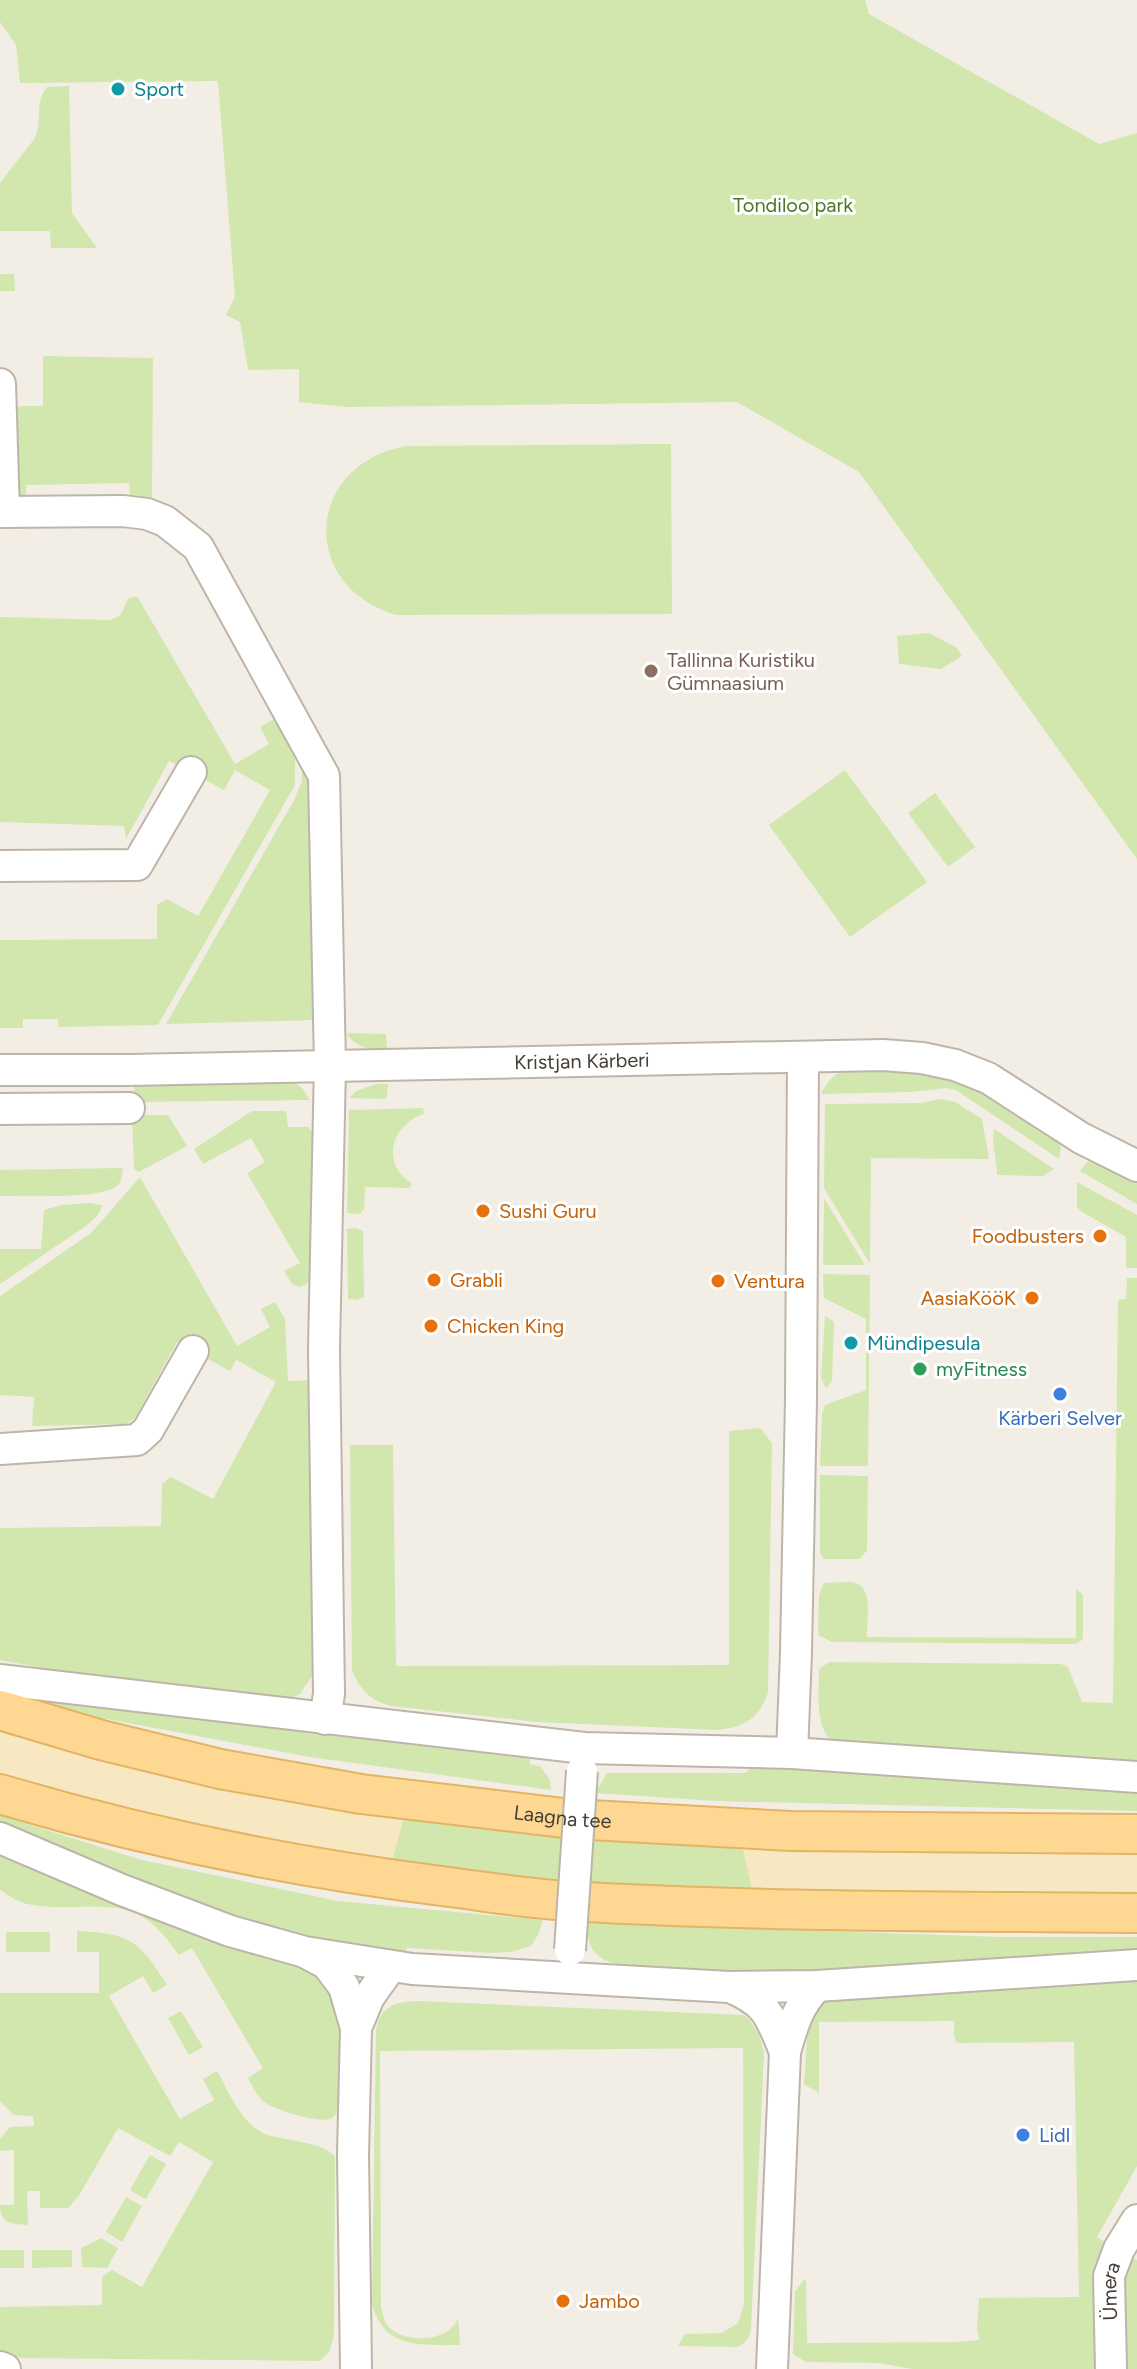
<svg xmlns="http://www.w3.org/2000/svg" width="1137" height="2369" viewBox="0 0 1137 2369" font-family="Figtree,sans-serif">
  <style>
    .green { fill: #d1e7ae }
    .sand { fill: #f7e8c1 }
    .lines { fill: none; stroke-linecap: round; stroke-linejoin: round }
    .minor-casing { stroke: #beb5a8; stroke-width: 34 }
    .major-casing { stroke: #e3b463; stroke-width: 42 }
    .minor { stroke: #fff; stroke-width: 30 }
    .major { stroke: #fed893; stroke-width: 38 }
    .minor-bridge-casing { stroke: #beb5a8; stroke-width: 34; stroke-linecap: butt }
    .minor-bridge { stroke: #fff; stroke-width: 30 }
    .culture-dot { fill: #0f9aa8; stroke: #fff; stroke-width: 3 }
    .education-dot { fill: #8d6e63; stroke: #fff; stroke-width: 3 }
    .food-dot { fill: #e8710a; stroke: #fff; stroke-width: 3 }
    .leisure-dot { fill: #2e9e5b; stroke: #fff; stroke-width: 3 }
    .shop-dot { fill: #3f7fe0; stroke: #fff; stroke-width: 3 }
    .labels { text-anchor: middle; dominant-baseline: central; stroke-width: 6; stroke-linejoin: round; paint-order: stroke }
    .culture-label { font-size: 20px; fill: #0d838f; stroke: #fff; text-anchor: start }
    .park-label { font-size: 20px; fill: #4b7728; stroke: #fff }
    .education-label { font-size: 20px; fill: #785e54; stroke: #fff; text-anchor: start }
    .street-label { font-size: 20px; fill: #453e35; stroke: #fff }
    .food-label { font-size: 20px; fill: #c56008; stroke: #fff; text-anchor: start }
    .leisure-label { font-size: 20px; fill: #27864d; stroke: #fff; text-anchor: start }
    .shop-label { font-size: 20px; fill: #366cbe; stroke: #fff }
  </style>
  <rect width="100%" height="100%" fill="#f3eee5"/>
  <path class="green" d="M0 0H865L869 14 1099 144 1137 133V859L859 472 737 402 347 407 299 402V369L248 370 240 322 226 315 235 297 218 81 20 83 16 45 0 22Z
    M69 86 72 213 97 248H51L50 231H0V183L35 138C43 120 34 103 47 87Z
    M0 274H14L15 291H0Z
    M43 356 153 358 152 503 130 499 129 483 26 485V500L19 498 13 489 14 409 23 406H43Z
    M671 444 672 614 396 615C297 585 306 464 406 446Z
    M137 596 235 764 269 744 260 727 274 719 295 757V785L158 1025 58 1027V1019H23V1028H0V940L157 939V905L167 899 198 916 270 790 235 770 224 790 169 761 126 839 124 826 0 822V617L109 620 120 616 128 599Z
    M929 633 957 648 962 656 941 669 899 664 897 636Z
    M302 759 316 795V1020L166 1024 294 800 302 781Z
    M845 770 927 882 850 937 769 825Z
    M935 793 975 847 948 867 908 813Z
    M349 1033 386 1034 387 1050C370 1050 358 1048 347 1035Z
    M854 1068C879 1070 906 1069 929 1074 978 1085 1017 1113 1058 1139L1061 1148 1059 1159 956 1090 947 1088 912 1092 821 1094C827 1080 838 1069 854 1068Z
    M134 1078 292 1080 302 1088 310 1100 134 1102Z
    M376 1084H388L387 1095 385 1099 349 1098 356 1091Z
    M941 1099 955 1102 982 1119 989 1159 871 1158 870 1264 824 1188 825 1104 921 1103Z
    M423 1108 424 1114C401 1121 384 1147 398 1170 401 1175 407 1180 412 1184L409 1188 365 1187 364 1209 360 1214 347 1213 349 1110Z
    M252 1111H286L288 1127H308L312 1132 311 1277 307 1284 299 1287 292 1284 284 1271 300 1263 247 1173 265 1162 251 1138 203 1164 194 1149Z
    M132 1115H168L187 1146 139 1172 134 1169Z
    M994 1129 1054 1169 1043 1176 997 1175C997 1160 991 1142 994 1129Z
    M1094 1160 1137 1181V1204L1080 1171 1087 1162Z
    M123 1168C122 1174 122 1181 117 1186 103 1199 21 1196 0 1196V1170Z
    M140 1177 237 1346 270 1327 261 1309 275 1302 285 1319 288 1381 313 1380V1674L300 1694 288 1700 80 1675 0 1660V1528L161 1526 162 1484 171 1477 213 1499 276 1382 236 1360 230 1371 177 1342 135 1418 126 1424 32 1426 34 1397 0 1395V1296L91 1233Z
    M1077 1182 1137 1215V1268H1126V1237L1082 1212 1077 1207Z
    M824 1198 865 1265H823Z
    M88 1203 103 1205 98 1215 86 1226 0 1284V1249H41L44 1210 62 1205Z
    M356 1228 363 1231 364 1297 357 1300 348 1299 347 1229Z
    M823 1274 870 1275 868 1466H820L822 1414 825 1405 866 1390V1319L824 1298Z
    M1127 1278H1137V1768L840 1745C836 1742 832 1741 829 1738 815 1723 819 1688 819 1669L829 1662 1061 1664 1068 1667 1082 1702 1113 1703 1118 1300 1126 1299Z
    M825 1316 832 1320 834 1323 832 1381 827 1388 825 1387 821 1377Z
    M760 1428 772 1443 768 1692C759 1719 746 1726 719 1730L537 1722 391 1706C371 1701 360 1690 352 1671L350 1445H393L396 1666 729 1665V1431Z
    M820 1475 868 1476 867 1550 860 1559H824L820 1553Z
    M824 1583C833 1583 847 1581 856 1583 874 1589 866 1623 867 1637L1076 1638V1589L1082 1594 1083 1597V1636L1082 1640 1076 1644 832 1642 818 1635 819 1595Z
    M0 1694 530 1759V1764L541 1767 550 1780 551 1790 310 1757 74 1713Z
    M752 1767 848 1770 1137 1790V1811L716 1801 595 1793 607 1773H745Z
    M0 1813 11 1819 142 1860 338 1901 543 1920 538 1935 531 1946 511 1952 491 1953 407 1948 405 1953 323 1942 253 1924 144 1884 0 1822Z
    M404 1817 594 1839 671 1844H742L753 1893C632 1890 511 1880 391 1864Z
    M0 1854 300 1965 324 1976 341 2009 340 2104C338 2111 336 2117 329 2119 317 2123 270 2109 262 2100 256 2094 252 2085 248 2078L263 2068 192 1948 177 1956 178 1954C141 1900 119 1907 59 1907 46 1907 28 1906 16 1900 10 1897 6 1893 0 1890Z
    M586 1923 1002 1937H1137V1951L796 1974 617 1968V1964C594 1959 588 1947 586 1923Z
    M77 1931C130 1933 140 1941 167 1985L153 1993 143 1976 109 1996 180 2119 214 2100 203 2079 217 2071C229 2092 241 2122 263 2133 281 2141 325 2141 335 2157L334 2336 329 2352 320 2361 21 2358 0 2350V2307L102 2305V2277L112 2270 142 2287 213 2162 179 2142 170 2156 118 2128 80 2194 68 2208H40V2191H27L28 2225C12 2224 0 2223 0 2205H14V2150L0 2151V2139L10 2127 34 2126 33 2116 14 2115 0 2101V1993H99V1952H77Z
    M6 1932H50V1952H6Z
    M1137 1974V2166L1097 2237 1111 2246 1102 2369H913L877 2363 806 2362 793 2354 795 2291 806 2278 807 2343 958 2342 980 2340 977 2330 979 2298 1079 2297 1074 2042 957 2043 954 2036V2021L819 2022V2093L804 2084 809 2012 826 1997Z
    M417 2001 744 2015C756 2025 761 2038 764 2053L751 2329C749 2338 747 2342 738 2347L678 2346 685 2334 722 2333 738 2323 744 2304 743 2048 380 2051 381 2308C383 2313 384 2322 388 2326 404 2345 450 2342 458 2318L460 2345C422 2345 384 2350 372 2304L376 2030C380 2006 395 2002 417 2001Z
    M181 2011 203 2047 189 2055 168 2018Z
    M150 2155 166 2164 146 2199 130 2190Z
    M126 2197 142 2206 122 2242 106 2232Z
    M101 2238 118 2248 107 2268 82 2267 81 2248Z
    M0 2250H24V2268H0Z
    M32 2250H72V2267L32 2268Z
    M1131 2257 1137 2260V2369H1127L1123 2279Z"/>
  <path class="sand" d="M0 1727 404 1817 391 1864 260 1844 0 1779Z
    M742 1844 1137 1848V1900L753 1893Z"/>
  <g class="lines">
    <defs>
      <g id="minor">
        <path d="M0 384 4 512"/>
        <path d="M0 512 123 511 147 514 165 521 198 547 324 776 330 1065 324 1349 329 1694 325 1719"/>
        <path d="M0 866 137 865 191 772"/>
        <path id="s1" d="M0 1070H128L883 1055 922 1058 955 1065 988 1078 1081 1138 1137 1166"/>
        <path d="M0 1109 129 1108"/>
        <path d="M0 1449 137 1440 148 1430 193 1351"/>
        <path d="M0 1680 584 1748 792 1753 1137 1777"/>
        <path d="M792 1753 796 1652 801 1399 803 1058"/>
        <path d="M0 1838 122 1890 230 1931 305 1952 412 1969 729 1987 817 1986 1137 1965"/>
        <path d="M308 1954 327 1964 344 1987 356 2028 353 2155 356 2369"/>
        <path d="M730 1987C768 2003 770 2016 785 2052"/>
        <path d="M356 2028 369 1997 391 1966"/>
        <path d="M0 2367 5 2369"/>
        <path d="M772 2369 785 2052C793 2025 797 2007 817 1986"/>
        <path id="s2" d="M1111 2369 1109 2276 1119 2249 1137 2220"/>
      </g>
      <g id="major">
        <path id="s3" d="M0 1710 101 1740 220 1769 361 1794 572 1819 791 1831 1137 1834"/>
        <path d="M0 1794C147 1838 297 1868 449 1887 489 1892 529 1899 569 1901 758 1912 948 1911 1137 1913"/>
      </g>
    </defs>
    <use href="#minor" class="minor-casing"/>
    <use href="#major" class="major-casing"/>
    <use href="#minor" class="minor"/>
    <use href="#major" class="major"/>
    <defs>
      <path id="minor-bridge" d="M570 1950 582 1771"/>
    </defs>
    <use href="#minor-bridge" class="minor-bridge-casing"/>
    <use href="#minor-bridge" class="minor-bridge"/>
  </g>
  <g class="culture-dot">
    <circle cx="118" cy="89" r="8"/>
    <circle cx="851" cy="1343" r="8"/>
  </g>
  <circle class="education-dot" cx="651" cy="671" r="8"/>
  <g class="food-dot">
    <circle cx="483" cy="1211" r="8"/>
    <circle cx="1100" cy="1236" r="8"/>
    <circle cx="434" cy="1280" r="8"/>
    <circle cx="718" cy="1281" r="8"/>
    <circle cx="1032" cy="1298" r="8"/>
    <circle cx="431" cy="1326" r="8"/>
    <circle cx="563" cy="2301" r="8"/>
  </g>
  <circle class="leisure-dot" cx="920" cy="1369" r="8"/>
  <g class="shop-dot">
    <circle cx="1060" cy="1394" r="8"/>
    <circle cx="1023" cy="2135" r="8"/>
  </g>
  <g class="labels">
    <g class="culture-label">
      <text x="134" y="89">Sport</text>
      <text x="867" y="1343">Mündipesula</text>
    </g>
    <g class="park-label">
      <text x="793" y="205">Tondiloo park</text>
    </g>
    <g class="education-label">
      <text x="667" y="660">Tallinna Kuristiku<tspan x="667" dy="23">Gümnaasium</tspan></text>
    </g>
    <g class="street-label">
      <text stroke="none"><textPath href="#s1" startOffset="582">Kristjan Kärberi</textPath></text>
      <text stroke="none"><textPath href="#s3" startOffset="574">Laagna tee</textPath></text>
      <text stroke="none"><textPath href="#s2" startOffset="78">Ümera</textPath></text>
    </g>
    <g class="food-label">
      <text x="499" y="1211">Sushi Guru</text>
      <text x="1084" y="1236" text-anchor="end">Foodbusters</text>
      <text x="450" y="1280">Grabli</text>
      <text x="734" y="1281">Ventura</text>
      <text x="1016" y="1298" text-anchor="end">AasiaKööK</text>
      <text x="447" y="1326">Chicken King</text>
      <text x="579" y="2301">Jambo</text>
    </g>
    <g class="leisure-label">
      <text x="936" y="1369">myFitness</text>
    </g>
    <g class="shop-label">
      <text x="1060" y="1418">Kärberi Selver</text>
      <text x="1039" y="2135" text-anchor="start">Lidl</text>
    </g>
  </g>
</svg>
